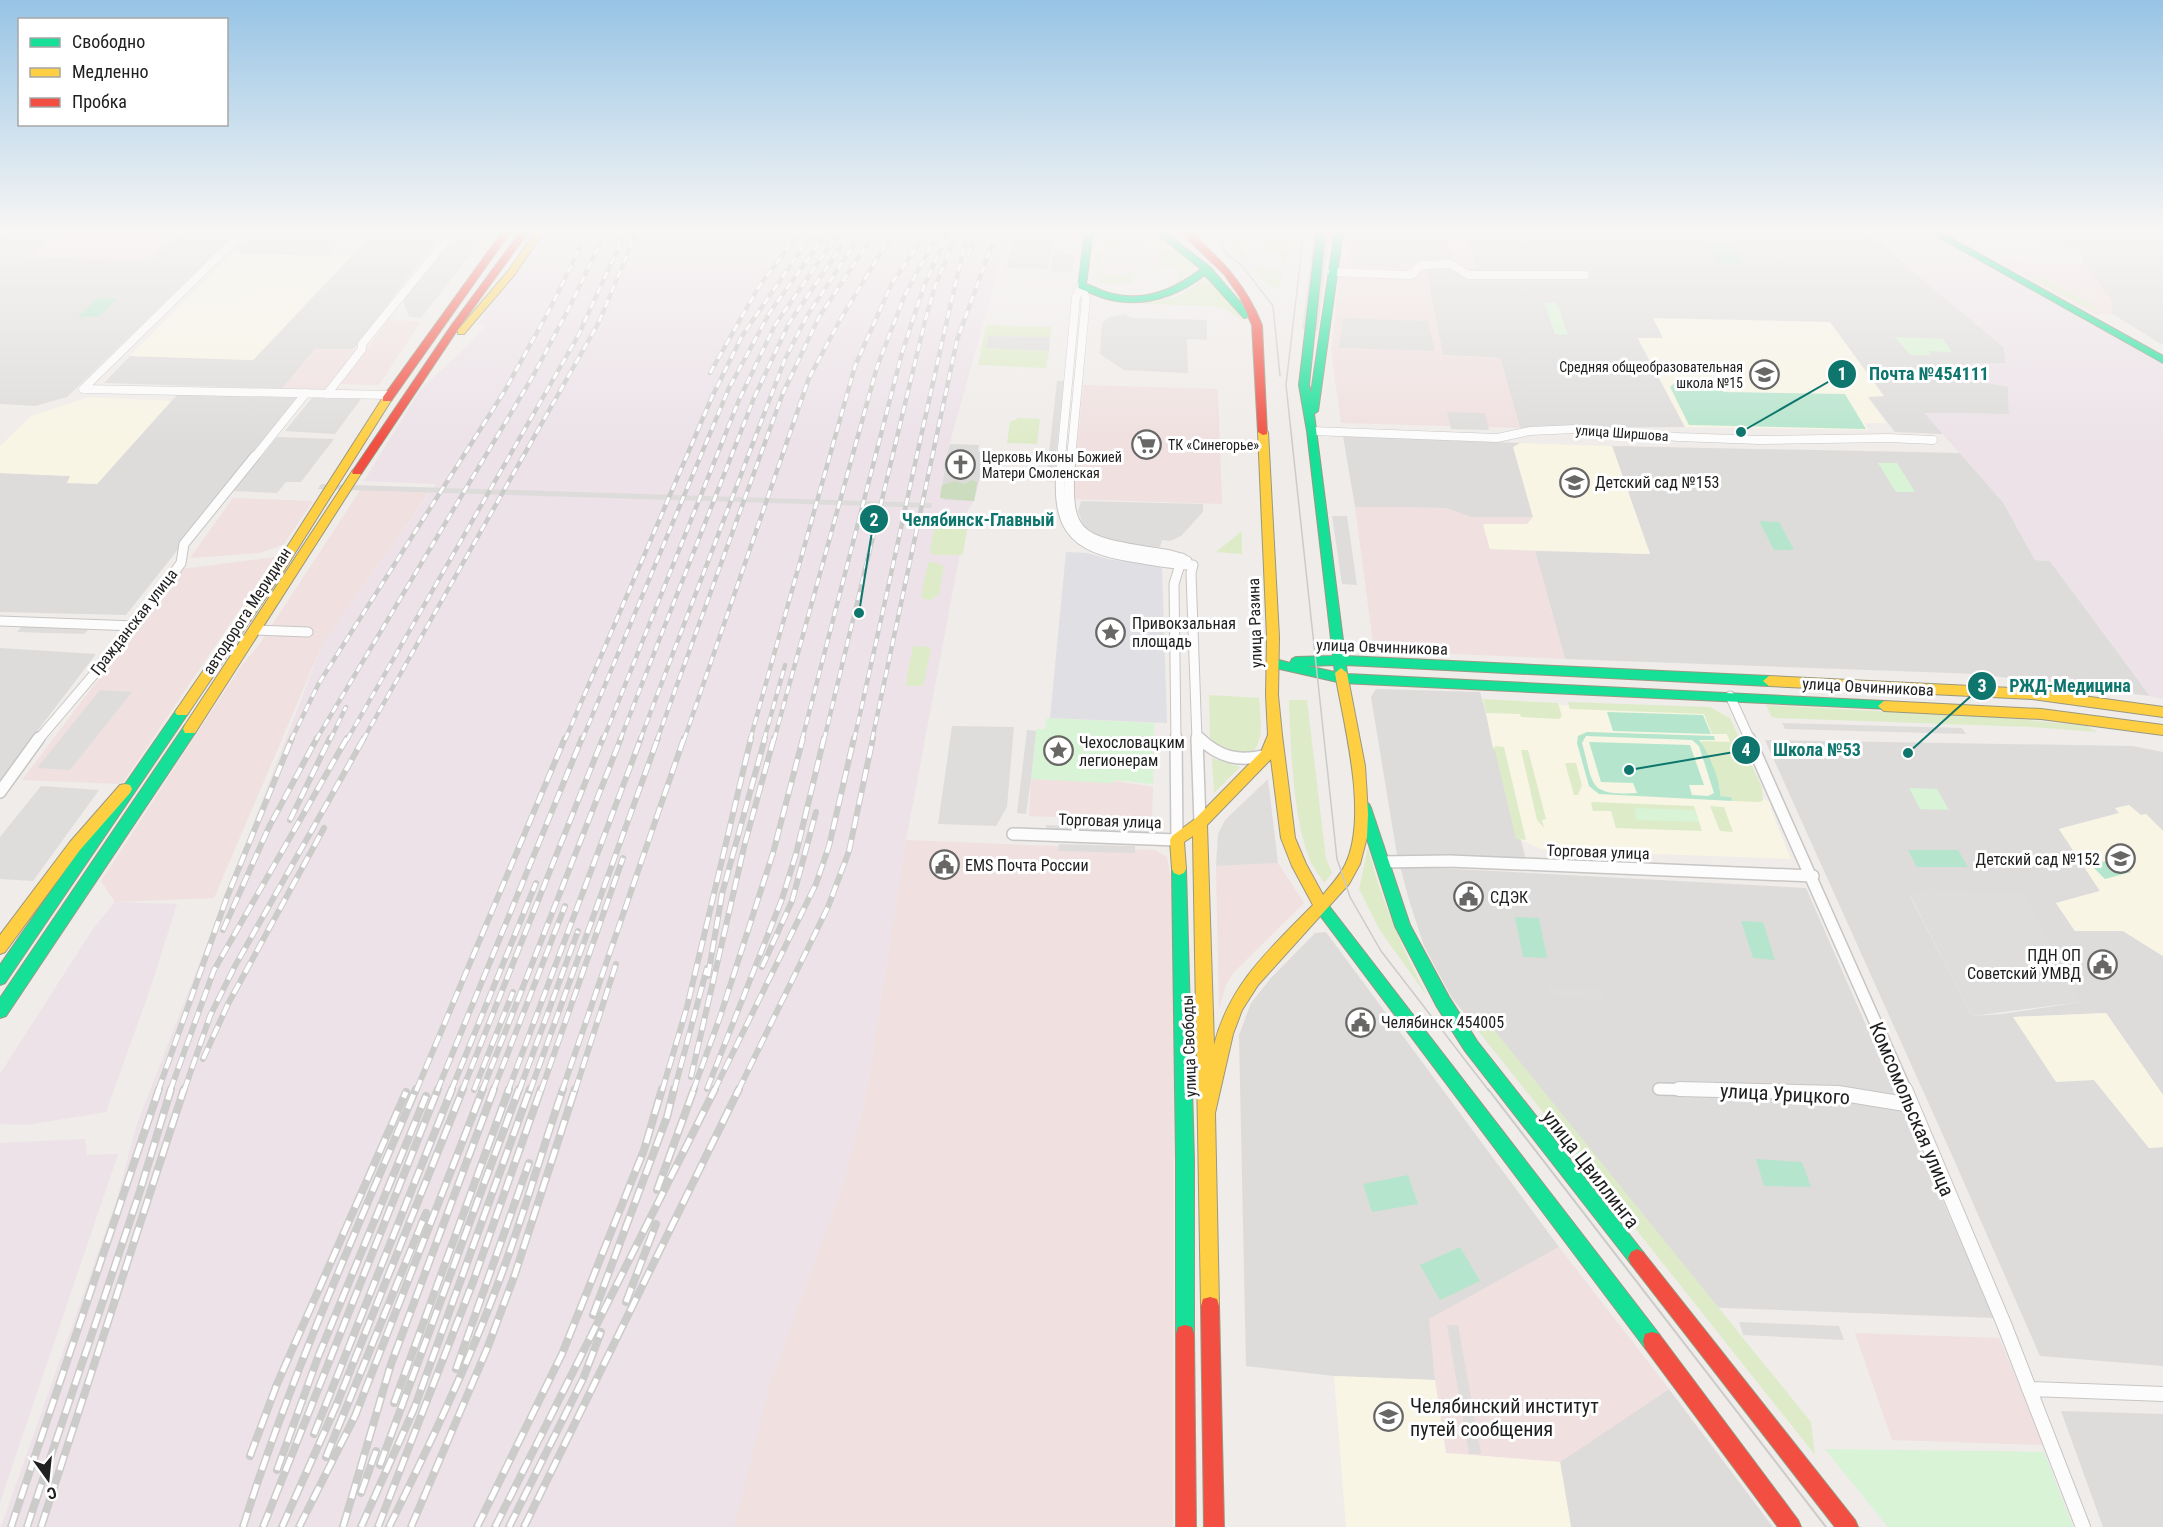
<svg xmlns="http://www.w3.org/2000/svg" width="2163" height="1527" viewBox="0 0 2163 1527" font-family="'Roboto Condensed',sans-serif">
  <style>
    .residential { fill: #dedcda; fill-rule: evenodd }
    .commercial { fill: #f0e0e0 }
    .industrial { fill: #ece2e8 }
    .education { fill: #f8f5e5 }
    .religious { fill: #dddcda }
    .grass { fill: #deebc8 }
    .forest { fill: #ccdcbf }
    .park { fill: #d8f3d5 }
    .pitch { fill: #b5e5cc; fill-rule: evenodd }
    .parking { fill: #dfdddc }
    .plaza { fill: #e0dfe3 }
    .pier { fill: #dedcdb }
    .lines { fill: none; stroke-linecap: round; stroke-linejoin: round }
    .street-far3-casing { stroke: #c7c6c5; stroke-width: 9 }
    .street-far2-casing { stroke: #c7c6c5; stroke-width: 11 }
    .street-far1-casing { stroke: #c7c6c5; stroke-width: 14 }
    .street-casing { stroke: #c7c6c5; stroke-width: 16 }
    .fast-casing { stroke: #999880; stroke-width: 2 }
    .slow-casing { stroke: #999880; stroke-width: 2 }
    .jam-casing { stroke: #999880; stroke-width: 2 }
    .street-far3 { stroke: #fdfcfc; stroke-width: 8 }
    .street-far2 { stroke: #fdfcfc; stroke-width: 9 }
    .street-far1 { stroke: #fdfcfc; stroke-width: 11 }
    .street { stroke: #fdfcfc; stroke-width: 14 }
    .fast { fill: #16e098; fill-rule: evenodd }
    .slow { fill: #ffcf43; fill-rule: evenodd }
    .jam { fill: #f24e42; fill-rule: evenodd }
    .tram-far1 { stroke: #cbcbca; stroke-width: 1.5 }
    .tram { stroke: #cbcbca; stroke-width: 2 }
    .rail-far2-casing { stroke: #cbcbca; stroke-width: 4.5 }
    .rail-far1-casing { stroke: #cbcbca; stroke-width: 6 }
    .rail-casing { stroke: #cbcbca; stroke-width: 8 }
    .rail-far2 { stroke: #fff; stroke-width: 3; stroke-dasharray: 8; stroke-linecap: butt }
    .rail-far1 { stroke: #fff; stroke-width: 4; stroke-dasharray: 12; stroke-linecap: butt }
    .rail { stroke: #fff; stroke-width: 5; stroke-dasharray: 15; stroke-linecap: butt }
    .labels { text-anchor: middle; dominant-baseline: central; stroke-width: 6; stroke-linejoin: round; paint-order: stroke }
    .far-poi-label { font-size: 14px; fill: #202020; stroke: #fff; text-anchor: start }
    .far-street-label { font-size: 14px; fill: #202020; stroke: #fff }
    .poi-label { font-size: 16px; fill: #202020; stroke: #fff; text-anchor: start }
    .street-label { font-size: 16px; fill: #202020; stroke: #fff }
    .near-street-label { font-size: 20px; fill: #202020; stroke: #fff }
    .near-poi-label { font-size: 20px; fill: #202020; stroke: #fff; text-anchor: start }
    .leader { fill: none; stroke: #0f766e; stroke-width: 2 }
    .callout-dot { fill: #0f766e; stroke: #fff; stroke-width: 2 }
    .mark-label { font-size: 18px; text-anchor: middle; font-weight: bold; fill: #fff }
    .callout-label { font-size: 18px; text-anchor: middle; font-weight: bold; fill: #0f766e; stroke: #fff; stroke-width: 6; stroke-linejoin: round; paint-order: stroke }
  </style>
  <rect width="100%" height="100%" fill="#efece9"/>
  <path class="residential" d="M6 231H63L32 257 148 260 182 231H238L67 397 35 406 0 404V235Z
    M376 231H443L354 349H315L282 389 104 383 130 356 253 360Z
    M1465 231H1864L1879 240 1911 270 2004 347 2006 363 1972 364 2008 387 2009 414 1925 413 1943 434 1895 432 1867 396H1883L1654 318 1663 338 1638 339 1685 427 1520 428 1500 358 1443 355 1425 266 1477 268Z
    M2047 231H2163V345L2112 314V301L2084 264 2079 250 2046 244 2037 238H2050Z
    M178 394 298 398 126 615 0 612V473L71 476 67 482 97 484Z
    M1343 436 1520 443 1514 448 1533 517H1471L1445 508 1355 507Z
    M1612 446 1960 453 2003 502 2035 560 2050 561 2150 696 1977 674 1565 659 1535 551 1650 554Z
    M0 648 96 654 0 780Z
    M1376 689 1480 692 1526 859 1397 855 1371 697Z
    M1765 740 2132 746 2163 752V831L2146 814 2141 815 2115 809 2120 813 2059 829 2100 891 2056 903 2075 931H2123L2163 956V1095L2106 1013 2013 1017 2094 1080 2149 1148 2163 1147V1366L2040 1356 1951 1153ZM1929 890 2081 1002 2002 1014 1972 1016 1910 896Z
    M1400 866 1806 888 1994 1318 1699 1307 1452 998 1424 946 1409 900Z
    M1326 932 1559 1247 1430 1319 1435 1380 1334 1376 1246 1366 1239 1035 1251 1003 1271 978 1315 933Z
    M1669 1389 1773 1527H1571L1560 1462Z
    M2061 1411 2163 1414V1527H2103Z"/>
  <path class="commercial" d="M63 231H182L149 260 31 257Z
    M1347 231H1465L1477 268 1425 267 1443 355 1500 358 1520 428 1341 423 1331 351 1344 234Z
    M1994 259 2026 263 2084 264 2112 301V314L2096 315Z
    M388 320 421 321 379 385 341 384Z
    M315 349 358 350 326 391 282 389Z
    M1083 385 1218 389 1222 504 1072 499Z
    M361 489 431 490 323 643 214 898 115 902 101 881 241 666 259 645Z
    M233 498 313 501 284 544 260 553 190 558Z
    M1355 507 1445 508 1471 517H1533L1527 524 1483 525 1490 549 1535 551 1565 659 1374 650Z
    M275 557 122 784 22 780 182 569Z
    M1031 779 1115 781 1153 787 1152 821 1029 816Z
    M906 840 1155 850 1167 857 1174 897 1173 1527H734L770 1383 843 1185 866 1096Z
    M1278 863 1304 903 1234 972 1226 985 1219 1009 1216 866Z
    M1559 1247 1669 1389 1560 1462 1446 1453 1435 1380 1429 1319Z
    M1855 1333 1999 1338 2044 1445 1892 1440Z"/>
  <path class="industrial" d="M544 231H1009L943 467 945 469 940 497 945 500 974 501 968 510 906 840 866 1096 843 1185 770 1383 734 1527H1L117 1199 136 1127 323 643 436 484 364 481 420 390 465 348 485 326 477 325Z
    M1921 231 2092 323 2163 364V699L2150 696 2050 561 2035 560 2003 502 1924 413 2009 414 2008 387 1985 383 1972 363H2006L2004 347 1911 270 1879 240Z
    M1116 241 1158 245 1157 266 1123 275 1100 274 1102 252Z
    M115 902 177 904 149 992 106 1112 27 1125 0 1124V1074L93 929Z
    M85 1139 87 1155 118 1154 0 1502V1143Z"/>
  <path class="education" d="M233 253 350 257 253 360 130 356Z
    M1653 318 1830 322 1884 396 1868 397 1886 423H1865L1868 430 1685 427 1638 338H1663Z
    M89 397 171 401 97 484 67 483 70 476 0 473V446L31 416Z
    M1520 443 1612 446 1650 554 1490 549 1483 524H1527L1533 517 1513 447Z
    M1483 699 1558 703 1560 705 1716 710 1730 718 1762 787 1763 799 1770 802 1771 810 1791 859 1543 850 1519 839 1500 753 1493 748Z
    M2129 805 2141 815 2146 814 2163 831V956L2123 931H2075L2056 903 2100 891 2059 829 2119 813 2115 808Z
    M2106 1013 2163 1095V1147L2149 1148 2094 1080 2056 1082 2013 1017Z
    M1334 1376 1435 1380 1446 1453 1560 1462 1571 1527H1346Z"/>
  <path class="religious" d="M950 444 979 445 978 451 985 455 974 501 945 500 940 497 945 469 943 467Z"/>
  <path class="grass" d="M1130 231 1143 235 1151 232 1174 248 1195 267 1177 284 1178 268 1160 267 1158 243Z
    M1234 231H1250L1253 240 1241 242 1249 263 1228 242V237Z
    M1257 231C1272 231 1292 228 1293 247L1284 266 1279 253 1262 250Z
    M1103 239 1139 240 1143 243 1116 241 1102 252 1101 274 1123 275 1136 272 1133 283H1100C1093 272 1094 248 1103 239Z
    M1253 268 1282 269 1280 286 1276 289 1267 285Z
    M2032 276 2048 278 2066 291 2089 302 2100 314 2032 279Z
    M1208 277 1231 303 1244 322 1226 309 1215 306 1139 304 1177 297Z
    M986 325 1052 327 1050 337 988 336 986 348 1049 351 1046 368 978 365Z
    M1019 418 1040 419 1037 444 1007 443 1010 422Z
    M943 522 968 524 963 553 961 555H935L930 552 935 525Z
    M1242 531V554L1216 552Z
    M932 562 944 566 939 595 930 600 921 598 928 563Z
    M913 646 929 647 931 649 923 686H907L906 682Z
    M1209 695 1259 698C1260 717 1265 737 1253 752 1234 754 1223 752 1210 738Z
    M1483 699 1558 703 1562 716 1559 719 1521 717 1520 714 1486 713Z
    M1289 700H1307L1326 859 1332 873 1324 883C1320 876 1313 868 1310 860 1292 816 1291 747 1289 700Z
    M1568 702 1710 707 1730 718 1762 787 1763 800 1760 802 1733 801 1731 797 1719 796 1720 788 1701 741 1730 742 1727 734H1712L1704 714 1570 709Z
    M1766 705 2008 718 2087 726 2097 732 2031 727 1776 718 1771 716Z
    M1494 746 1504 747 1526 840 1516 839Z
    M1521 750H1528L1546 819 1542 820 1544 828 1537 820Z
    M1212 758 1240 767 1214 793Z
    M1565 763H1576L1582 785 1578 795H1574Z
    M1591 802 1694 806 1702 831 1616 828 1611 811H1593Z
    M1710 806 1724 807 1733 832 1720 831Z
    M1368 848C1381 900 1402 948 1427 996L1379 929 1359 889Z
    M1482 1015 1811 1422 1815 1455 1481 1034 1475 1023Z"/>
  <path class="forest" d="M971 480 977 482 974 501 940 498 942 485 955 481 965 484Z"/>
  <path class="park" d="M1544 302 1557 303 1568 335 1555 334Z
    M1895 337 1943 339 1952 352 1929 351 1931 355H1910Z
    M1878 463H1897L1915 492H1896Z
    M1047 718 1154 723 1153 784 1115 780 1112 783 1031 779 1036 729H1045Z
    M1909 788 1937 789 1949 810 1920 809Z
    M1634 808 1695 810 1699 822 1637 820Z
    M1825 1449 2044 1452 2073 1527H1888Z"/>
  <path class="pitch" d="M1708 243 1732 244 1744 264H1719Z
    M97 298 117 299 98 317H78Z
    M1678 380 1710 381 1724 392 1845 394 1866 429 1689 425 1670 387Z
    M1759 521 1779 522 1794 550H1774Z
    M1607 712 1703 715 1711 734 1613 731Z
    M1587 732 1714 736 1715 740H1699C1707 748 1722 785 1720 796L1731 797 1733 801 1599 794 1589 786 1577 743 1578 736ZM1586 736 1692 740 1699 746 1714 793 1708 796 1692 795 1689 785H1704L1690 745 1589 742 1601 782 1633 783 1637 793C1587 796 1594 785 1582 743Z
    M1908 850H1958L1968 867H1917Z
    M2117 858 2131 872 2105 879 2091 865Z
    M1515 917 1539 918 1547 958 1523 957Z
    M1741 921 1763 922 1775 960 1753 958Z
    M1756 1159 1802 1162 1811 1187 1764 1186Z
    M1408 1175 1418 1204 1372 1212 1363 1184Z
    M1460 1247 1480 1281 1440 1300 1420 1265Z"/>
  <path class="parking" d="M259 231 345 234 325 256 237 253Z
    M457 231 488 232 421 318 409 317 403 301Z
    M1016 231H1053L1048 269 1006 268Z
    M1350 231H1443L1453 259 1426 260 1411 265 1400 264V268L1351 266Z
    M1054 253 1074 254 1072 272 1051 271Z
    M1125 314 1131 318 1207 320V340L1187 339 1188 373 1124 370 1100 354 1102 323 1109 317Z
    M1343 318 1428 321 1435 351 1339 348Z
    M988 336 1050 337 1049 351 986 348Z
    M1057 381H1064L1053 482 1046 481Z
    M312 398 361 399 335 434 285 431Z
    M1447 412 1485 413 1489 430 1451 429Z
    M277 437 334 439 301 482H286L277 493 233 491Z
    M1081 501 1203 504V512L1181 536 1170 541 1162 540 1160 547 1118 545 1085 530 1078 511Z
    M1332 516H1347L1357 585 1342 584Z
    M22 626 89 629 84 634 17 632Z
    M100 690 132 692 70 770 37 768Z
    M1782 723 1962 728 1966 734 1785 729Z
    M952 726 1014 727 1007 807 996 826 938 824Z
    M1027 730 1036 731 1031 779 1026 814 1017 813Z
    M1268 779 1278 863 1216 866 1218 834 1225 820Z
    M41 786 99 790 33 881 0 879V837Z
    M1046 825 1153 829V835L1046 832Z
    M1059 844 1135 846V853L1058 851Z
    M1929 890 2021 893 2030 905 2081 1002 1972 1016 1910 895Z
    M1547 987 1602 990 1604 999 1548 996Z
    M1739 1322 1839 1326 1844 1340 1743 1335Z
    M1447 1325H1458L1481 1454H1469Z"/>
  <path class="plaza" d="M1066 552 1087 553 1112 560 1149 563 1162 568 1167 723 1050 718Z"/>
  <path class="pier" d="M1315 231H1329L1318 331 1302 329Z
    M321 484 932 503 931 508 318 489Z"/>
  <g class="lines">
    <defs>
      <path id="street-far3" d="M1332 272 1409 275 1413 274 1420 265 1451 264 1468 275H1585
        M83 389 389 395
        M83 389 244 231
        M327 394 362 349V344L454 231
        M1312 431 1497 438 1530 431 1575 429 1678 437 1759 440 1888 438 1933 440
        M254 458 306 393
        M1061 458 1076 297 1081 286
        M1071 458 1086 298 1081 286"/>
      <path id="street-far2" d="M1062 456C1055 525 1067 548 1137 558 1156 561 1174 565 1193 565
        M1071 456C1064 537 1077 540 1151 552 1164 554 1176 555 1187 561
        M1193 565 1191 573 1197 740
        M0 621 135 626
        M255 630 308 632
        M1730 696 1750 740
        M1197 737 1200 740
        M38 740 135 626 181 563 184 544 255 456
        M1176 740 1174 584 1182 558"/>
      <path id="street-far1" d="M1197 738 1200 823
        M1199 738C1220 758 1239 762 1267 755
        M1749 738 1906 1091
        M0 792 39 738
        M1013 834 1177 840 1176 738
        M1381 862 1449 861 1813 876
        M1659 1089 1747 1091"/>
      <path id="street" d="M1679 1089 1838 1093 1911 1105
        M1905 1089 2004 1324 2083 1527
        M2029 1389 2163 1394"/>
      <path id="fast" d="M1085 231H1093L1086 284C1095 287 1103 292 1113 294 1146 302 1175 289 1201 269L1154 231H1163L1210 267 1252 316 1244 318 1205 275C1176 297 1141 309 1104 298 1095 295 1087 291 1078 288Z
        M1317 231H1325L1309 385 1311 393 1335 231H1343L1318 411 1314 414 1345 656 1769 676 1775 681 1769 686 1346 665 1347 674 1884 701 1889 703 1890 706 1889 709 1342 683 1271 667 1269 664 1271 661 1275 659 1290 663 1292 659 1296 657 1333 656 1307 431 1299 385ZM1334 665 1335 672 1307 666Z
        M1928 231H1938L2163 356V363Z
        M182 707 187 709 189 712 187 715 5 983 0 985V965L177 709Z
        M190 724 197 729 195 733 6 1016 0 1018V998L185 725Z
        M1364 802 1369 804 1371 808 1410 925 1449 997 1477 1041 1643 1252 1646 1258 1643 1264 1637 1267 1631 1264 1465 1051 1437 1007 1395 926 1357 808 1359 804Z
        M1179 863 1184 865 1186 869 1194 1160V1334L1192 1341 1185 1343 1178 1341 1176 1334V1160L1172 869 1174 865Z
        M1321 900 1326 902 1659 1334 1661 1341 1659 1348 1652 1350 1645 1348 1316 910 1314 906 1316 902Z"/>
      <path id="slow" d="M536 231H544L515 274 464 334H458V330L509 270Z
        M387 396 392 399 283 572 187 715H177L175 712 177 709 275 566 382 399Z
        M1263 429 1268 432 1279 637 1278 695 1282 735 1295 838 1306 864 1323 895C1330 886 1340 876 1345 865 1369 817 1344 725 1335 673L1341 668 1347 673 1365 766 1368 814 1367 837 1360 864 1349 884 1258 985 1242 1010 1233 1034 1215 1113 1219 1306 1217 1313 1210 1315 1203 1313 1201 1306 1193 836 1184 842 1186 869 1184 873 1179 875 1174 873 1172 869 1170 840 1172 836 1195 819 1261 752 1268 735 1266 695 1267 637 1258 432ZM1271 759 1281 838 1292 866 1313 905C1270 949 1230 983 1214 1045L1207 825Z
        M357 469 362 472 195 733H185L183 729 185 725 353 470Z
        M1769 676 2032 689 2163 707V717L2032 699 1769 686 1763 681Z
        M1884 701 2041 709 2163 725V735L2041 719 1884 711 1878 706Z
        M125 784 130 785 132 789 130 793 80 850 5 952 0 954V935L70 842 120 785Z"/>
      <path id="jam" d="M503 231H511L391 401H383V397Z
        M521 231H529L458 329 361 474H353L352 472 451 326Z
        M1179 231H1188C1220 257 1246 285 1262 325L1267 434 1263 435 1258 432 1252 325 1240 297 1224 274Z
        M1637 1249 1643 1252 1855 1520 1858 1527H1835L1631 1264 1628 1258 1631 1252Z
        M1210 1297 1217 1299 1219 1306 1224 1527H1204L1201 1306 1203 1299Z
        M1185 1325 1192 1327 1194 1334 1196 1527H1176V1334L1178 1327Z
        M1652 1332 1659 1334 1798 1520 1801 1527H1778L1645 1348 1643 1341 1645 1334Z"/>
    </defs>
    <use href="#street-far3" class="street-far3-casing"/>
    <use href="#street-far2" class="street-far2-casing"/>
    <use href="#street-far1" class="street-far1-casing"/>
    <use href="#street" class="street-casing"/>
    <use href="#fast" class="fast-casing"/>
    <use href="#slow" class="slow-casing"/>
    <use href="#jam" class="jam-casing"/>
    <use href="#street-far3" class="street-far3"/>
    <use href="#street-far2" class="street-far2"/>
    <use href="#street-far1" class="street-far1"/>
    <use href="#street" class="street"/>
    <use href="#fast" class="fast"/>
    <use href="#slow" class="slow"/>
    <use href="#jam" class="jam"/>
    <path class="tram-far1" d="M1224 231 1220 242 1229 258
      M1292 231 1301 240 1302 247 1286 385 1337 859 1350 897 1381 951 1489 1091
      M1225 252 1243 267 1273 306 1280 376"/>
    <path class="tram" d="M1488 1089 1826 1527"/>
    <defs>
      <path id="rail-far2" d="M968 256 978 231
        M710 373 758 288 800 231
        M291 740 319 683 504 392 551 307 588 231
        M316 740 533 376 571 304 606 231
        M330 740 346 707
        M347 740 578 336 626 231
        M363 740 599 322 637 231
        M565 740 712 397 742 336 814 231
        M582 740 729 388 770 312 828 231
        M603 740 739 400 775 325 840 231
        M620 740 754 398 789 323 852 231
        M640 740 785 359 807 316 863 231
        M657 740 783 393 819 317 876 231
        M684 740 809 378 840 320 894 231
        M750 740 855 366 892 283 928 231
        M764 740 785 665
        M774 740 877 367 904 297 939 231
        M802 740 902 353 924 286 949 231
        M824 740 925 321 935 286 953 244
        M854 740C893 571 927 400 968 231
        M872 740 957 340 997 231"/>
      <path id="rail-far1" d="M290 820 330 738
        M223 930 269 827 317 738
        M762 967 792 901 816 812
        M708 976 722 894 765 738
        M203 1059 228 1004 324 828
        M691 1077 745 843 774 738
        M707 1089 782 899 796 854 824 738
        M474 1090 513 992
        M158 1091 227 897 292 738
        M170 1091 214 970 347 738
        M184 1091 210 1016 235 966 364 738
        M416 1091 565 738
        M437 1091 582 738
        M451 1091 536 883
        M462 1091 603 738
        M482 1091 621 738
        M493 1091 565 906
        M508 1091 641 738
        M519 1091 578 931
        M530 1091 658 738
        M541 1091 623 858
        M562 1091 684 738
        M575 1091 616 964
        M662 1091 687 1007 751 738
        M674 1091 707 968
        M693 1091 720 1017 773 853 803 738
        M714 1091 816 884 829 846 854 738
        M738 1091 828 907 849 851 873 738"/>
      <path id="rail" d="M657 1190 694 1089
        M626 1302 656 1224
        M593 1315 667 1117 674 1089
        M456 1369 529 1163
        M394 1403 509 1089
        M314 1434 452 1089
        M250 1456 277 1384 406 1092
        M326 1457 426 1213
        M380 1465 519 1089
        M277 1470 318 1357 426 1096
        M361 1493 376 1451
        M11 1527 159 1089
        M27 1527 140 1191 171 1089
        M41 1527 184 1089
        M243 1527C290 1377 355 1234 416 1089
        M263 1527 438 1089
        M282 1527 336 1406 463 1089
        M299 1527 355 1416 483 1089
        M343 1527 391 1364 494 1089
        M361 1527 414 1409 530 1089
        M378 1527 473 1282 541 1089
        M389 1527C429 1446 468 1365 499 1281 523 1218 541 1153 563 1089
        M411 1527 487 1349 515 1274 575 1089
        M477 1527 562 1354 644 1150 662 1089
        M495 1527 715 1089
        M509 1527 583 1379 601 1332
        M524 1527 739 1089"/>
    </defs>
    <use href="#rail-far2" class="rail-far2-casing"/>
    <use href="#rail-far1" class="rail-far1-casing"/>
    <use href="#rail" class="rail-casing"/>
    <use href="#rail-far2" class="rail-far2"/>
    <use href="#rail-far1" class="rail-far1"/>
    <use href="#rail" class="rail"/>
  </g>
  <linearGradient id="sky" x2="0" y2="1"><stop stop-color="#97c4e5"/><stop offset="0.52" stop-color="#f8f6f5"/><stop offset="1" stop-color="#f8f6f5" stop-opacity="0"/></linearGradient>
  <rect width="2163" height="444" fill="url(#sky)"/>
  <defs>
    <symbol id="school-ring" viewBox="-11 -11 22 22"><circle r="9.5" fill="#fff" stroke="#686766" stroke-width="1.5"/><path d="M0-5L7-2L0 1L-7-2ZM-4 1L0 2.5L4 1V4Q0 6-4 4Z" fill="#686766"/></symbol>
    <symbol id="supermarket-ring" viewBox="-11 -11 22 22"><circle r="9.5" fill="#fff" stroke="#686766" stroke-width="1.5"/><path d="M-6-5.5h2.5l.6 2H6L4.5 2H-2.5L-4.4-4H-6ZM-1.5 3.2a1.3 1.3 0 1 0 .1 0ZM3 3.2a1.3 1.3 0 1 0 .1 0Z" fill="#686766"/></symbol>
    <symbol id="church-ring" viewBox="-11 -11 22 22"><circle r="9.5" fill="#fff" stroke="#686766" stroke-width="1.5"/><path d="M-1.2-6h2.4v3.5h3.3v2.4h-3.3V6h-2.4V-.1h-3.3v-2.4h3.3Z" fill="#686766"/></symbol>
    <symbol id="sight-ring" viewBox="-11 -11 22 22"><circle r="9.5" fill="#fff" stroke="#686766" stroke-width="1.5"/><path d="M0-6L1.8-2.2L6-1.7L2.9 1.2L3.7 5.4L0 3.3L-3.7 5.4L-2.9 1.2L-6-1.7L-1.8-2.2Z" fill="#686766"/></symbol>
    <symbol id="civic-ring" viewBox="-11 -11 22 22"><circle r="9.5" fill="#fff" stroke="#686766" stroke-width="1.5"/><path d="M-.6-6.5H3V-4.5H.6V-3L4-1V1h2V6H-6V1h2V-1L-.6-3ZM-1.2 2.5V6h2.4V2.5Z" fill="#686766"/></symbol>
    <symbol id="university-ring" viewBox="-11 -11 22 22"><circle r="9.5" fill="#fff" stroke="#686766" stroke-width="1.5"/><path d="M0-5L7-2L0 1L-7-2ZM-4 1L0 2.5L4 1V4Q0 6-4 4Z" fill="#686766"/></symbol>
  </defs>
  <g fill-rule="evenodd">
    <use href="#school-ring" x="1748" y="358" width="33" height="33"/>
    <use href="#supermarket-ring" x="1130" y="428" width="33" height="33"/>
    <use href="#church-ring" x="944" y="448" width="33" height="33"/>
    <use href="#school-ring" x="1558" y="466" width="33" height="33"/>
    <use href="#sight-ring" x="1094" y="616" width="33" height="33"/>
    <use href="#sight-ring" x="1042" y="734" width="33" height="33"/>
    <use href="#school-ring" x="2104" y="842" width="33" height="33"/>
    <use href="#civic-ring" x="928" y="848" width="33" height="33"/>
    <use href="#civic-ring" x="1452" y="880" width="33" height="33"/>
    <use href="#civic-ring" x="2086" y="948" width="33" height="33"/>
    <use href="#civic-ring" x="1344" y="1006" width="33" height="33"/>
    <use href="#university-ring" x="1372" y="1400" width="33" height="33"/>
  </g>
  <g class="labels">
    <g class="far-poi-label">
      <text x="1743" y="367" text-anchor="end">Средняя общеобразовательная<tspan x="1743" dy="16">школа №15</tspan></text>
      <text x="1168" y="445">ТК «Синегорье»</text>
      <text x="982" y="457">Церковь Иконы Божией<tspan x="982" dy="16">Матери Смоленская</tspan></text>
    </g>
    <g class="far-street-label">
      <text transform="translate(1622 433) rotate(4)">улица Ширшова</text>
    </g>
    <g class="poi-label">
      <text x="1595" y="482">Детский сад №153</text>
      <text x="1132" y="623">Привокзальная<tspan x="1132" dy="18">площадь</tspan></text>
      <text x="1079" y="742">Чехословацким<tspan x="1079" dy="18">легионерам</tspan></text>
      <text x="2100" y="859" text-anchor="end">Детский сад №152</text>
      <text x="965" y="865">EMS Почта России</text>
      <text x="1490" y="897">СДЭК</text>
      <text x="2081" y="955" text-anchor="end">ПДН ОП<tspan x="2081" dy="18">Советский УМВД</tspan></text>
      <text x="1381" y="1022">Челябинск 454005</text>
    </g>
    <g class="street-label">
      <text transform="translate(247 611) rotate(-57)">автодорога Меридиан</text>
      <text transform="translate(134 622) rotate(-52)">Гражданская улица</text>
      <text transform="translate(1255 623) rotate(-92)">улица Разина</text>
      <text transform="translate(1382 647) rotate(2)">улица Овчинникова</text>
      <text transform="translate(1868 687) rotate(3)">улица Овчинникова</text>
      <text transform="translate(1110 821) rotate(2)">Торговая улица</text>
      <text transform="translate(1598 852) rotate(2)">Торговая улица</text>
      <text transform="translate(1189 1046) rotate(-92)">улица Свободы</text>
    </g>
    <g class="near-street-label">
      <text transform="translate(1785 1094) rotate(3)">улица Урицкого</text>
      <text transform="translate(1912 1109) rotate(67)">Комсомольская улица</text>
      <text transform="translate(1591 1169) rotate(52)">улица Цвиллинга</text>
    </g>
    <g class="near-poi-label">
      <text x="1410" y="1406">Челябинский институт<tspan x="1410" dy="23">путей сообщения</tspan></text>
    </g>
  </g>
  <path class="leader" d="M1741 432L1842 374M859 613L874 519M1908 753L1982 686M1629 770L1746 750"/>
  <g class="callout-dot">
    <circle cx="1741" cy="432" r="6"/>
    <circle cx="859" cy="613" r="6"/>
    <circle cx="1908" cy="753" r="6"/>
    <circle cx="1629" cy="770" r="6"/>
    <circle cx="1842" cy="374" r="15"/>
    <circle cx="874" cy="519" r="15"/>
    <circle cx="1982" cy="686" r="15"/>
    <circle cx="1746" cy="750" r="15"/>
  </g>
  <g class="mark-label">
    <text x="1842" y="380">1</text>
    <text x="874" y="526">2</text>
    <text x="1982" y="692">3</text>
    <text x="1746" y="756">4</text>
  </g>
  <g class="callout-label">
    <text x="1929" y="380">Почта №454111</text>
    <text x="978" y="526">Челябинск-Главный</text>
    <text x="2070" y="692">РЖД-Медицина</text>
    <text x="1817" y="756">Школа №53</text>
  </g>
  <rect x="18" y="18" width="210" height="108" fill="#ffffff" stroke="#a6a6a6" stroke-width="1.5"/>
  <rect x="30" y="38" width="30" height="9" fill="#16e098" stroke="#a6a6a6" stroke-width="1.5"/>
  <text x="72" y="48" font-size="18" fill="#202020">Свободно</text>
  <rect x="30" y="68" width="30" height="9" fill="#ffcf43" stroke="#a6a6a6" stroke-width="1.5"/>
  <text x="72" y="78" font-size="18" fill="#202020">Медленно</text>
  <rect x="30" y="98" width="30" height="9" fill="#f24e42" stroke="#a6a6a6" stroke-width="1.5"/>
  <text x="72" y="108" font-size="18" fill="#202020">Пробка</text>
  <g transform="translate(48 1479) rotate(165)" stroke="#ffffff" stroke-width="4.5" paint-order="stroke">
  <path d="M0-4.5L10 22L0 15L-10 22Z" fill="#202020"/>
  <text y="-9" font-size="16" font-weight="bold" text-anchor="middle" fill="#202020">С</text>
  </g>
</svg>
